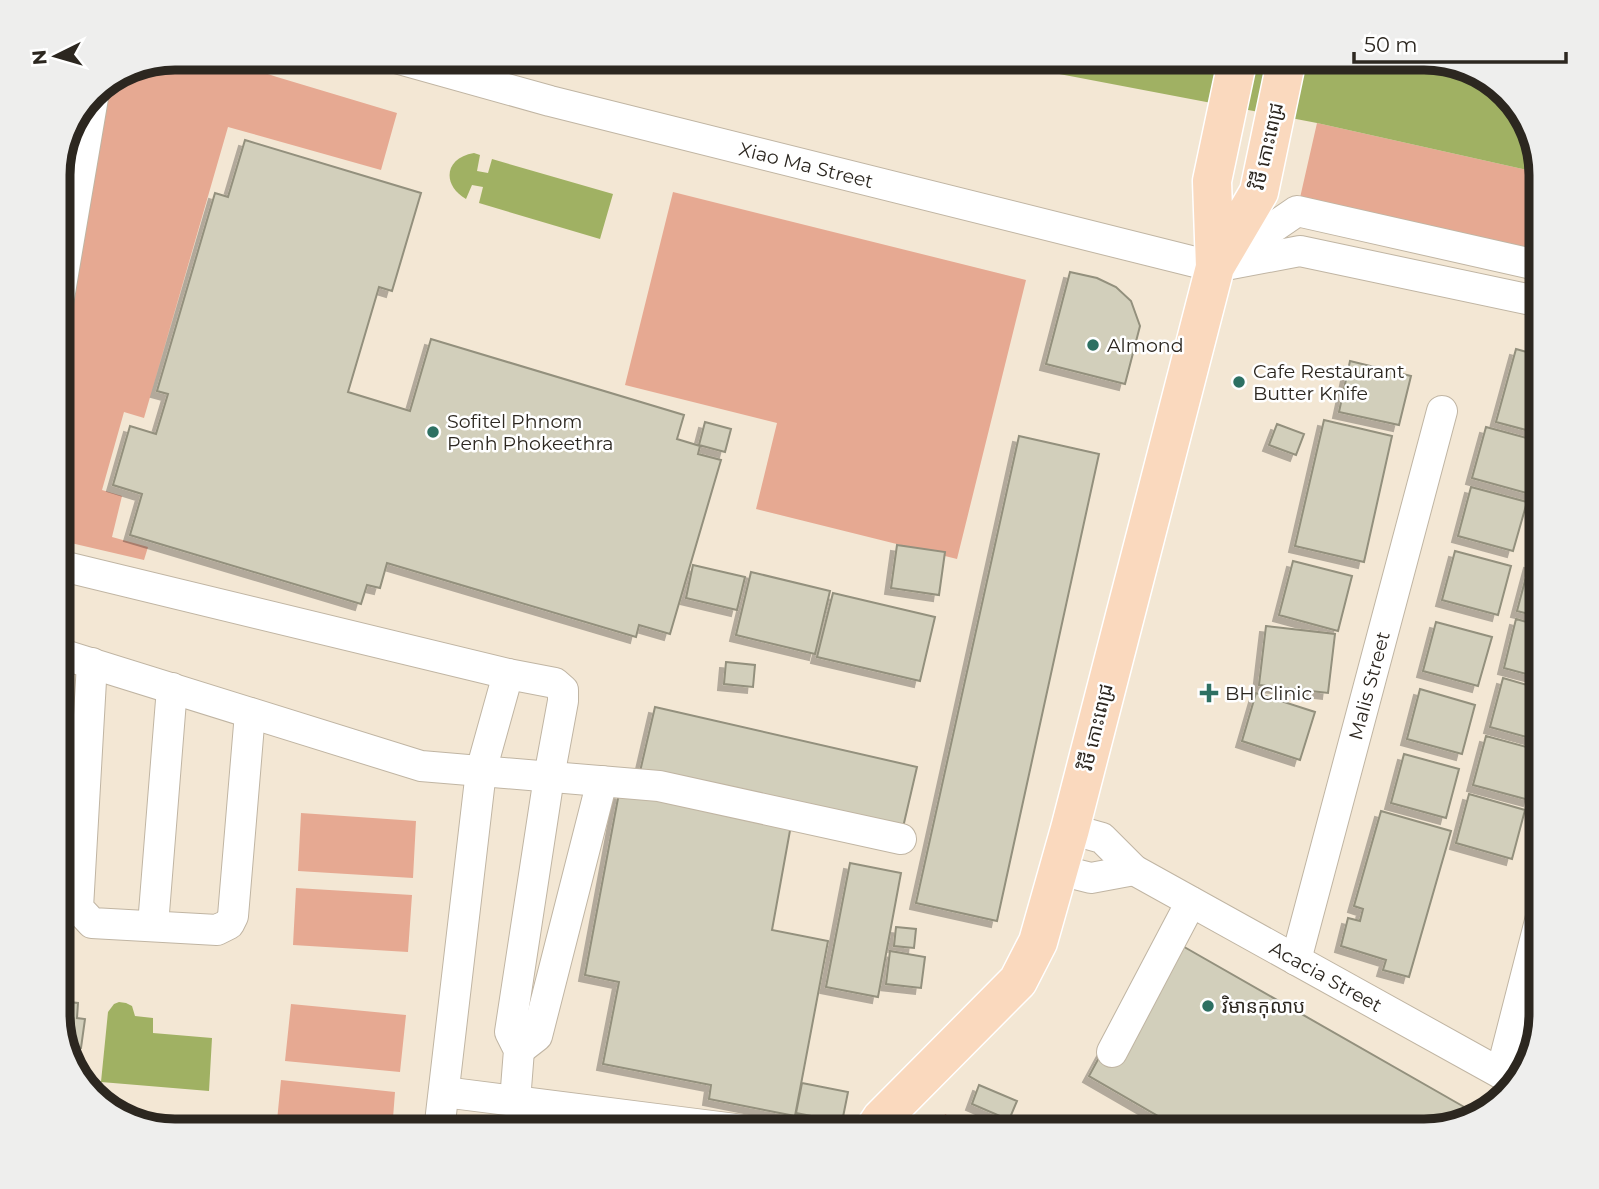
<svg xmlns="http://www.w3.org/2000/svg" width="1599" height="1189" viewBox="0 0 1599 1189" font-family="Montserrat,'Noto Sans Khmer',sans-serif">
  <style>
    .green { fill: #e6a992 }
    .water { fill: #a0b163 }
    .building { fill: #d2cfbb; stroke: #93907d; stroke-width: 2; filter: url(#shadow) }
    .lines { fill: none; stroke-linecap: round; stroke-linejoin: round }
    .minor-casing { stroke: #c0b5a3; stroke-width: 32 }
    .major-casing { stroke: #fff; stroke-width: 41 }
    .minor { stroke: #fff; stroke-width: 30 }
    .major { stroke: #fad9be; stroke-width: 38 }
    .poi-dot { fill: #2d7062; stroke: #fff; stroke-width: 2.5 }
    .labels { text-anchor: middle; dominant-baseline: central; stroke-width: 5; stroke-linejoin: round; paint-order: stroke }
    .street-label { font-size: 19px; fill: #2c2720; stroke: #fff }
    .poi-label { font-size: 19px; fill: #2c2720; stroke: #fff; text-anchor: start }
    .rim { fill: none; stroke: #2c2720; stroke-width: 9 }
  </style>
  <defs>
    <filter id="shadow"><feDropShadow dx="-6" dy="6" stdDeviation="0" flood-color="#0004"/></filter>
  </defs>
  <rect width="100%" height="100%" fill="#f3e7d4"/>
  <path class="green" d="M175 58H219L277 77 397 113 381 170 228 127 144 418 124 412 102 490 122 496 112 537 148 547 144 560 58 540V387L111 82Z
    M1317 123 1541 173V266L1297 211Z
    M673 192 1026 280 957 559 756 509 777 423 625 385Z
    M301 813 416 821 413 878 298 871Z
    M296 888 412 895 408 952 293 945Z
    M291 1004 406 1015 400 1072 285 1061Z
    M281 1080 395 1092 392 1131H276Z
    M945 1114 977 1131H939Z"/>
  <path class="water" d="M975 58H1425L1495 82 1529 123 1541 173 1317 123Z
    M474 153 480 155 477 171 488 173 492 159 613 194 600 239 479 203 483 187 472 185 466 199C442 185 444 158 474 153Z
    M119 1002 126 1003 132 1006 135 1016 153 1018V1033L212 1038 209 1091 101 1082 108 1012 114 1004Z"/>
  <path class="building" d="M245 140 421 193 392 291 379 287 348 392 410 411 431 339 684 415 677 439 700 446 698 454 721 460 670 634 639 625 636 637 387 563 380 588 367 585 361 604 130 535 142 494 113 485 130 426 156 434 168 394 157 391 215 193 228 197Z
    M1070 272 1097 278 1116 287 1131 301 1140 326 1125 384 1046 364Z
    M1516 349 1541 356V434L1496 422Z
    M1350 361 1411 376 1399 425 1339 412Z
    M1324 420 1392 436 1364 562 1295 546Z
    M705 422 731 429 725 452 699 445Z
    M1277 424 1304 434 1296 455 1269 445Z
    M1486 427 1541 442V497L1472 478Z
    M1019 436 1099 454 997 921 916 903Z
    M1471 487 1527 502 1513 551 1458 536Z
    M1541 529V555L1535 553Z
    M897 545 945 552 939 595 891 588Z
    M1455 551 1511 566 1498 615 1442 600Z
    M1293 561 1352 576 1338 631 1279 615Z
    M1530 562 1541 565V617L1517 611Z
    M693 565 745 577 737 610 686 598Z
    M751 572 830 591 815 654 736 635Z
    M833 593 935 617 920 681 817 657Z
    M1516 619 1541 626V678L1504 668Z
    M1436 622 1492 637 1478 686 1423 671Z
    M1266 626 1335 634 1328 693 1259 685Z
    M726 662 755 665 753 687 724 684Z
    M1503 678 1541 689V741L1490 727Z
    M1420 689 1475 705 1462 754 1407 739Z
    M1256 693 1315 712 1300 760 1242 741Z
    M655 707 917 767 901 836 639 776Z
    M58 731 66 743 60 750 65 757 58 812Z
    M1486 736 1541 751 1529 800 1473 785Z
    M1404 754 1459 769 1446 818 1391 803Z
    M619 793 791 825 772 930 828 941 795 1116 709 1099 711 1085 603 1064 619 982 585 975Z
    M1469 794 1525 810 1512 859 1456 843Z
    M1381 811 1451 831 1409 977 1383 970 1386 960 1341 946 1348 918 1360 921 1363 909 1354 906Z
    M850 863 901 873 878 997 826 987Z
    M896 927 916 929 914 948 894 946Z
    M1165 936 1480 1116 1476 1119 1424 1131H1184L1089 1076Z
    M890 951 925 957 921 988 886 984Z
    M58 1001 78 1003 77 1018 85 1019 81 1048 73 1047 71 1064 69 1063 58 1021Z
    M802 1083 848 1092 842 1122 796 1113Z
    M979 1085 1017 1101 1009 1120 972 1104Z"/>
  <g class="lines">
    <defs>
      <g id="minor">
        <path id="s1" d="M396 58 550 101 1215 267 1300 251 1541 302"/>
        <path d="M1224 261 1297 211 1541 266"/>
        <path d="M58 304 94 92"/>
        <path d="M58 565 508 674 555 683 563 690V701L549 777 510 1032 519 1050 515 1101"/>
        <path d="M58 653 421 766 659 786 901 839"/>
        <path d="M92 663 78 908 92 923 217 930 229 924 233 916 250 713"/>
        <path id="s2" d="M1070 829 1102 838 1134 870 1518 1083"/>
        <path d="M1059 870 1091 878 1134 870"/>
        <path d="M153 925 172 688"/>
        <path id="s3" d="M1296 960 1442 411"/>
        <path d="M519 1050 537 1036 602 781"/>
        <path d="M1112 1052 1191 902"/>
        <path d="M1501 1073 1541 917"/>
        <path d="M444 1092 751 1131"/>
        <path d="M439 1131 481 771 508 674"/>
      </g>
      <path id="major" d="M1215 267 1212 181 1238 58
        M873 1131 881 1119 1018 981 1038 942 1070 829 1215 267 1259 192 1287 58"/>
    </defs>
    <use href="#minor" class="minor-casing"/>
    <use href="#major" class="major-casing"/>
    <use href="#minor" class="minor"/>
    <use href="#major" class="major"/>
  </g>
  <g class="poi-dot">
    <circle cx="1093" cy="345" r="7"/>
    <circle cx="1239" cy="382" r="7"/>
    <circle cx="433" cy="432" r="7"/>
    <path d="M1205.5 682.5h7v7h7v7h-7v7h-7v-7h-7v-7h7z"/>
    <circle cx="1208" cy="1006" r="7"/>
  </g>
  <g class="labels">
    <g class="street-label">
      <text transform="translate(1267 146) rotate(-77)">វិថី កោះពេជ្រ</text>
      <text stroke="none"><textPath href="#s1" startOffset="424">Xiao Ma Street</textPath></text>
      <text stroke="none"><textPath href="#s3" startOffset="284">Malis Street</textPath></text>
      <text transform="translate(1096 727) rotate(-76)">វិថី កោះពេជ្រ</text>
      <text stroke="none"><textPath href="#s2" startOffset="298">Acacia Street</textPath></text>
    </g>
    <g class="poi-label">
      <text x="1107" y="345">Almond</text>
      <text x="1253" y="371">Cafe Restaurant<tspan x="1253" dy="22">Butter Knife</tspan></text>
      <text x="447" y="421">Sofitel Phnom<tspan x="447" dy="22">Penh Phokeethra</tspan></text>
      <text x="1225" y="693">BH Clinic</text>
      <text x="1222" y="1006">វិមានកុលាប</text>
    </g>
  </g>
  <path d="M0 0H1599V1189H0ZM175 70H1424A105 105 0 0 1 1529 175V1014A105 105 0 0 1 1424 1119H175A105 105 0 0 1 70 1014V175A105 105 0 0 1 175 70Z" fill="#eeeeed" fill-rule="evenodd"/>
  <path class="rim" d="M175 70H1424A105 105 0 0 1 1529 175V1014A105 105 0 0 1 1424 1119H175A105 105 0 0 1 70 1014V175A105 105 0 0 1 175 70Z"/>
  <g transform="translate(56 56) rotate(265)" stroke="#ffffff" stroke-width="5" paint-order="stroke">
  <path d="M0-5L12 26L0 18L-12 26Z" fill="#2c2720"/>
  <text y="-10" font-size="19" font-weight="bold" text-anchor="middle" fill="#2c2720">N</text>
  </g>
  <path d="M1354 52v10h212v-10" fill="none" stroke="#2c2720" stroke-width="3.5"/>
  <text x="1364" y="52" font-size="21" fill="#2c2720" stroke="#ffffff" stroke-width="5" paint-order="stroke">50 m</text>
</svg>
